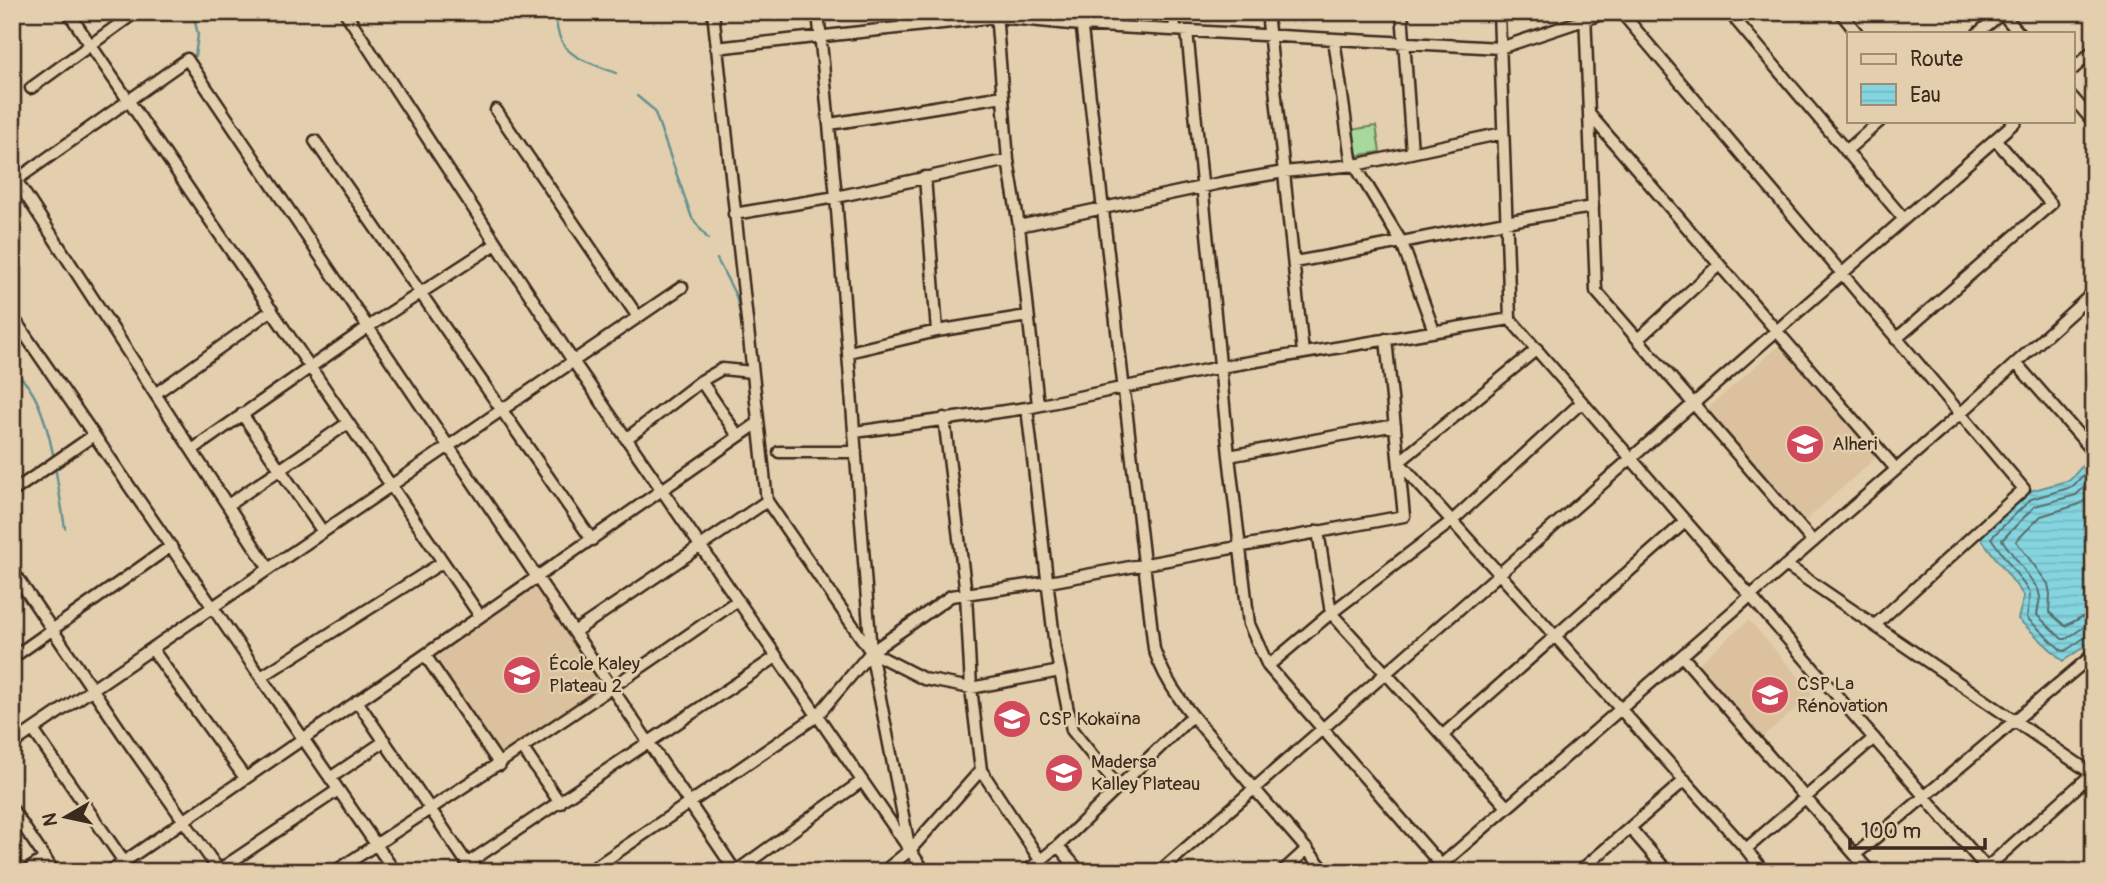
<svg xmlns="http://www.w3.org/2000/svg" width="2106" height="884" viewBox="0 0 2106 884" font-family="Pangolin,sans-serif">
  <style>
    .built { fill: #dbc19d }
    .garden { fill: #a6d99b; stroke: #70825c; stroke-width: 2 }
    .water { fill: url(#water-rules); stroke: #679192; stroke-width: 2 }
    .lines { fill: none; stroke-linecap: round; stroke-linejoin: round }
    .shore { stroke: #596e6c; stroke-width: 2 }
    .stream { stroke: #679192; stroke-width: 2.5 }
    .minor-casing { stroke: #3b2a1e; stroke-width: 15 }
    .minor { stroke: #e3cfad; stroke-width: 10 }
    .labels { text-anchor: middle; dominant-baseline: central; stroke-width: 5; stroke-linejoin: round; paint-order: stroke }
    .poi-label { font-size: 19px; fill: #3b2a1e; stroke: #e3cfad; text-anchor: start }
  </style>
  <defs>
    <pattern id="water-rules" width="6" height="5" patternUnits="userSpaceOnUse" patternTransform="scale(1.75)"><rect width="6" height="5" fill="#85d5e0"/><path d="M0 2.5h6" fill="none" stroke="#74b7c0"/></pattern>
  </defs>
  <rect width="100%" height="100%" fill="#e3cfad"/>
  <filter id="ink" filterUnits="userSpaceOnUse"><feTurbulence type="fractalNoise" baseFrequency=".0143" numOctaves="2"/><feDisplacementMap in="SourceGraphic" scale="14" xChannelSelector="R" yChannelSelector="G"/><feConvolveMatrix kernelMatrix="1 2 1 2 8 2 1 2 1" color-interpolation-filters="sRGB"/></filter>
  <g filter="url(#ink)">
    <path class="built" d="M1782 343 1880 454 1805 521 1707 409Z
      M535 586 603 686 501 755 433 655Z
      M1749 620 1813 694 1760 739 1697 665Z"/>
    <path class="garden" d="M1376 126 1380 152 1354 156 1350 130Z"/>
    <path class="water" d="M2094 461V640L2063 661 2018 619 2024 596 1980 537 2027 492 2070 480 2083 465Z"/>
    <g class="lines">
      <path class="shore" d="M2094 468 2087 471 2072 487 2031 499 1991 538 2030 593 2027 618 2061 650 2065 651 2087 636 2094 634
        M2094 478 2076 495 2035 506 2002 540 2038 589 2040 597 2037 615 2062 639H2066L2084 627 2094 626
        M2094 493 2080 504 2041 516 2016 541 2048 584 2050 594 2049 612 2065 626 2082 617 2094 615"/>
      <path class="stream" d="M193 12 198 35 195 56
        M556 12C555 56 581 59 616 73
        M637 96 654 110 692 218 708 239
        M717 259 736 296 743 326
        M12 372C38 384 49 433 54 459
        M55 466 65 528"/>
      <defs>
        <path id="minor" d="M68 12 480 616
          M345 12 573 361 925 872
          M713 12 767 501 871 652
          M818 12 836 197 871 652 909 846
          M903 12 904 27
          M1080 12 1154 649C1167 688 1193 717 1220 748 1254 790 1291 830 1326 872
          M1174 12 1175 30
          M1267 12 1303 353
          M1402 12 1412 152
          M1499 12 1510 319 1990 872
          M1585 12 1596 291 1813 542
          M1621 12 2024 489 1875 625
          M1729 12 1903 218
          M1840 12 1857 33
          M2001 12 2019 33
          M996 13 1008 160 1019 226 1038 405
          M1187 31 1229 456 1249 624 1268 666 1441 865
          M1978 33 2002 13
          M1334 39 1351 159 1402 243 1434 331
          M716 48 997 17 1081 25 1500 48 1608 12
          M2073 69 2094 50
          M31 88 136 12
          M2073 98 2094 123
          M496 110 638 317
          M1590 115 1896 469
          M830 124 1003 96
          M315 141 592 540
          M1846 151 1880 121
          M925 177 937 331
          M16 180 269 569
          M12 183 187 59 736 872
          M734 214 836 197 1008 160
          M1019 226 1221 183 1284 172 1355 165 1503 133
          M1294 262C1394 245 1493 222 1593 207
          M12 316 395 872
          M1638 339 1719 265
          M1896 339 2051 204 1995 139
          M1537 349 1399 462 1746 849 1764 872
          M849 352 937 331 1027 316
          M2016 363 2091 449
          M701 381 738 436
          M155 394 272 310
          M1027 408 1055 647 1072 730 1118 787
          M242 414 323 532
          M944 418 966 594 971 688 981 770 1040 860
          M855 432 1027 408 1220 367 1510 319
          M626 439 701 381 722 369 752 372
          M192 450 368 327 496 244
          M779 452H856
          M1229 456 1395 425
          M12 492 94 435
          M228 505 348 423
          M1318 531 1331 613 1507 807
          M1786 565 2094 775
          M12 570 131 746 220 872
          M574 632 767 501
          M152 649 245 778
          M871 652 951 596 1049 582 1404 516 1386 339
          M425 655 500 765
          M1682 656 1870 872
          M12 658 171 546
          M1268 666 1331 613 1452 521 1582 402
          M261 677 443 562
          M357 701 473 872
          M33 730 131 872
          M1443 735 1686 521
          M12 744 682 287
          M523 749 560 803
          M330 778 385 741
          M12 809 54 872
          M1631 829 1668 872
          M1058 846 1080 872
          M1746 849 1874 738
          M1855 855 2094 654
          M468 863 776 657
          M219 870 338 790
          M1983 871 2094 772
          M25 872 45 858
          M109 872 425 655 758 423
          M334 872C470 783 605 694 738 600
          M588 872 817 716 871 652 924 679 971 688 1060 671
          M735 872 862 781
          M883 872 910 850 981 770
          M1026 872 1058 846 1192 716
          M1159 872 2016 121
          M1282 872 1307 849
          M1433 872 1960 414 2094 292
          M1579 872 1685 780"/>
      </defs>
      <use href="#minor" class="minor-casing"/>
      <use href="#minor" class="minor"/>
    </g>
  </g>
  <defs>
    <symbol id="school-disc" viewBox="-11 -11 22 22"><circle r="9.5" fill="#d1495b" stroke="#e3cfad"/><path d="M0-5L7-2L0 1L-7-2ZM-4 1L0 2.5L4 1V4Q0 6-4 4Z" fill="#fff"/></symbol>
  </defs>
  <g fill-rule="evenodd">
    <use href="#school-disc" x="1783" y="422" width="44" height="44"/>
    <use href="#school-disc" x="500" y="653" width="44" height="44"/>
    <use href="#school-disc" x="1748" y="673" width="44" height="44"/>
    <use href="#school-disc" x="990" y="697" width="44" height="44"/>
    <use href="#school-disc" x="1042" y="751" width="44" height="44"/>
  </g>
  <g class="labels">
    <g class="poi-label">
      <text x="1832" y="444">Alheri</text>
      <text x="549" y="664">École Kaley<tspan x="549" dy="22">Plateau 2</tspan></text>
      <text x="1797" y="684">CSP La<tspan x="1797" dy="22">Rénovation</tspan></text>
      <text x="1039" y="719">CSP Kokaïna</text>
      <text x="1091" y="762">Madersa<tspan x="1091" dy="22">Kalley Plateau</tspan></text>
    </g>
  </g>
  <rect width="2106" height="884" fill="none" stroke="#e3cfad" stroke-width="42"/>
  <rect x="21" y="21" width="2064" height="842" fill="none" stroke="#3b2a1e" stroke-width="2.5" filter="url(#ink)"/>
  <rect x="1847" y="32" width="228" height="91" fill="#e3cfad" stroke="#a08d74" stroke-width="2"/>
  <rect x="1861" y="54" width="35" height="10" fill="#e3cfad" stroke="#a08d74" stroke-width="2"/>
  <text x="1910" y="66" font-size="21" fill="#3b2a1e">Route</text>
  <rect x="1861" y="84" width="35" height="21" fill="url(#water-rules)" stroke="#a08d74" stroke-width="2"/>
  <text x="1910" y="102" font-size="21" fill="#3b2a1e">Eau</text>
  <g transform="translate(66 817) rotate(261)" stroke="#e3cfad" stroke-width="5" paint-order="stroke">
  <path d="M0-5L12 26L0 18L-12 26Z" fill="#3b2a1e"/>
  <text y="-10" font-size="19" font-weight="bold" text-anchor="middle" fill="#3b2a1e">N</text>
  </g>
  <path d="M1850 838v10h135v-10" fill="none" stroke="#3b2a1e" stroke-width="3.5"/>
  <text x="1861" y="838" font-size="21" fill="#3b2a1e" stroke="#e3cfad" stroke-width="5" paint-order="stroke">100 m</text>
</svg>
